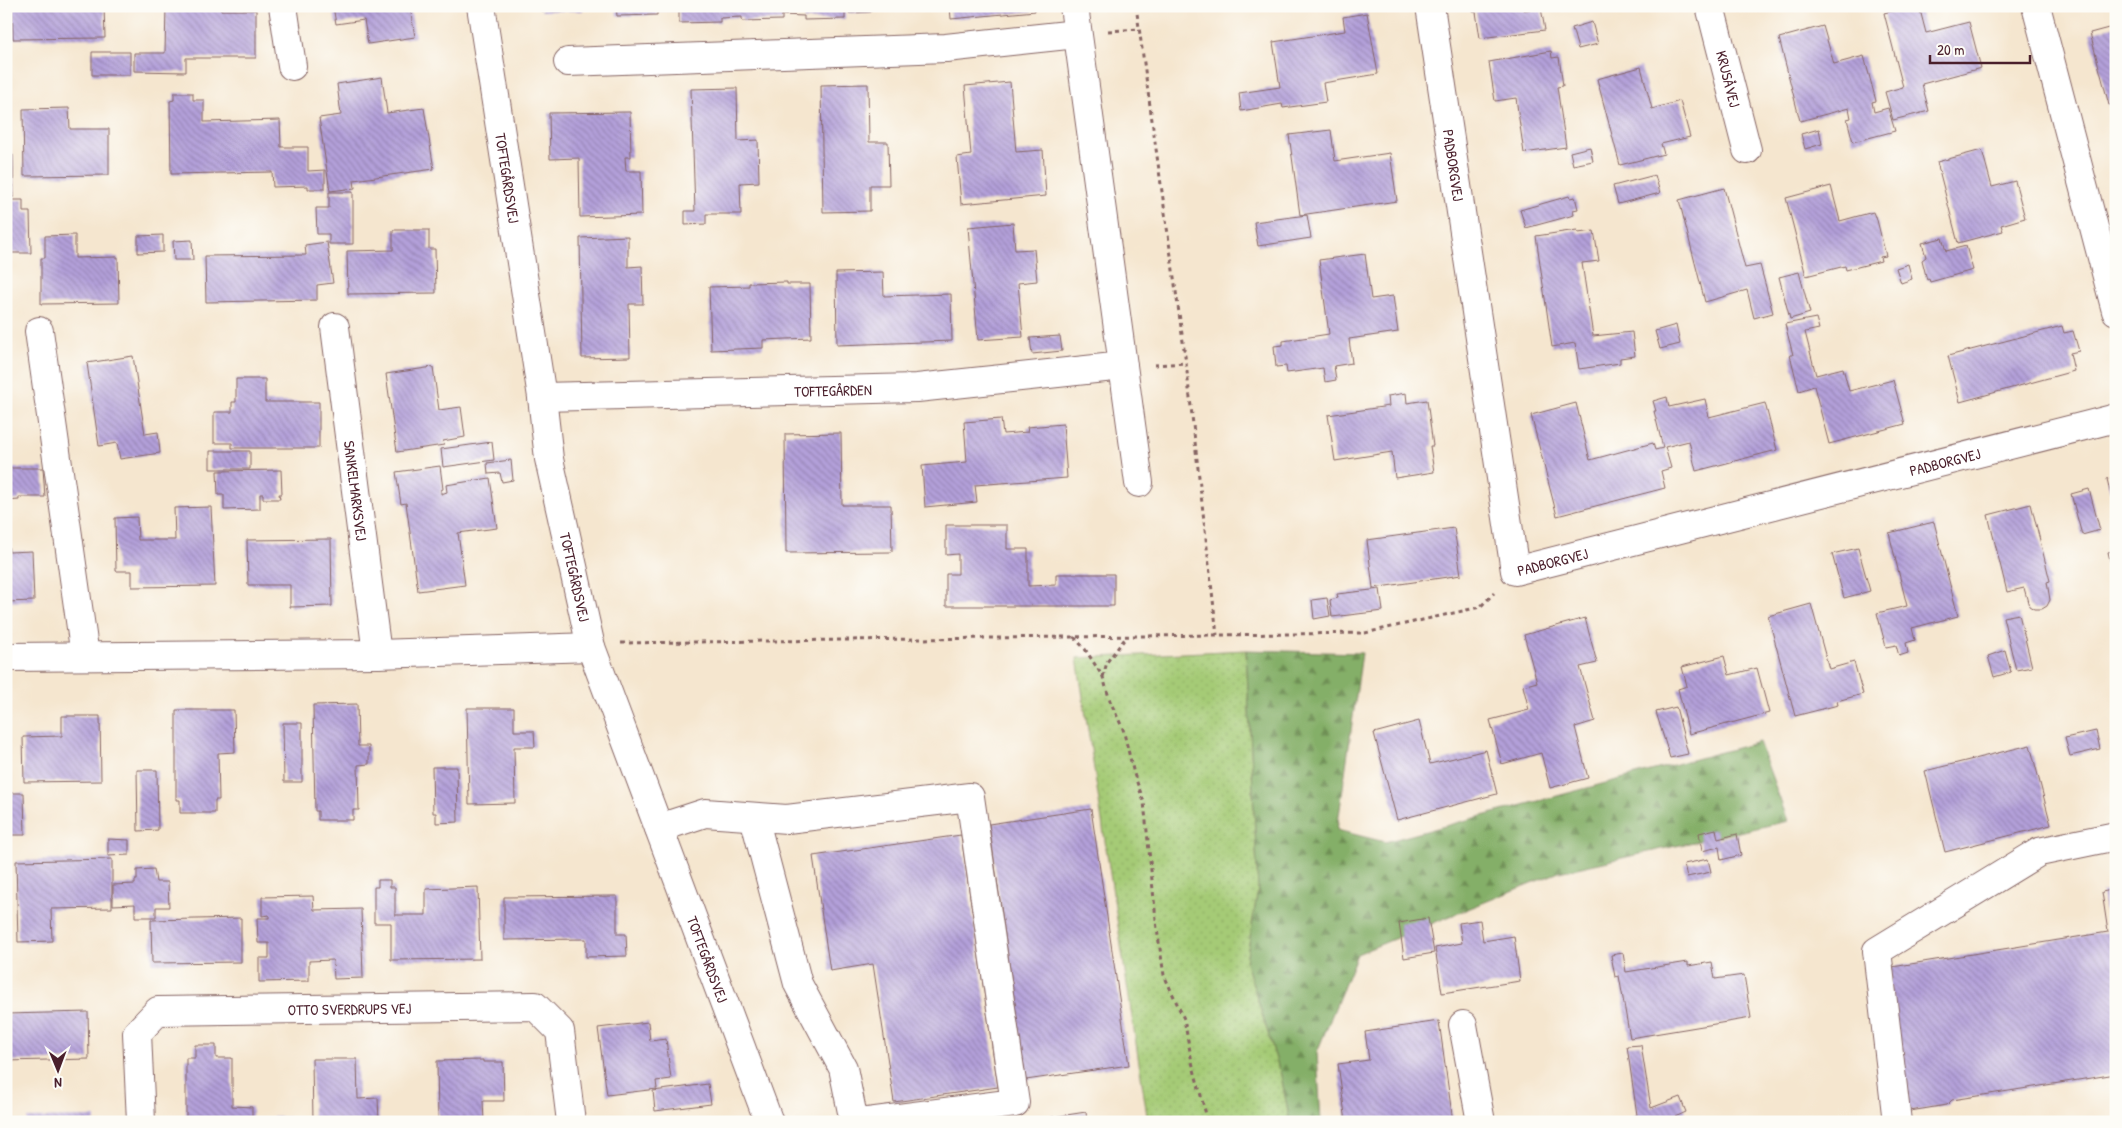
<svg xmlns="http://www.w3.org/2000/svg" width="2122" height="1128" viewBox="0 0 2122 1128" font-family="'Patrick Hand',sans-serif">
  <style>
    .grass { fill: url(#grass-dots); stroke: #787550 }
    .forest { fill: url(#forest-firs); stroke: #676749 }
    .building { fill: url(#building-back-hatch) }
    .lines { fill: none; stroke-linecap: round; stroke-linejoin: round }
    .minor-casing { stroke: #866564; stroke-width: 30 }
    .path { stroke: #866564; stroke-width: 3; stroke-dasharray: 4 4; stroke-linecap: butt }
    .minor { stroke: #fff; stroke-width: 28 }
    .labels { text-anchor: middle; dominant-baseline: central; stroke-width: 5; stroke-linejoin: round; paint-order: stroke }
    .street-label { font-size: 15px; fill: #4a1f2b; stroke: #fdfcf7 }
  </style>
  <defs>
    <pattern id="grass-dots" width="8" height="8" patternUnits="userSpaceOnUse" patternTransform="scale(1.25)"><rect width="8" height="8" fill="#a5cb76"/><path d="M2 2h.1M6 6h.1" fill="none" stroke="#90ae66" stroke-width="1.8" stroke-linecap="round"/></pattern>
    <pattern id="forest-firs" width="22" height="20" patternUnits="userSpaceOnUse" patternTransform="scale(1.25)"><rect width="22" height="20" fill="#84af67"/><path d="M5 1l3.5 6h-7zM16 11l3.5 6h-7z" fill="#6e8e55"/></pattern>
    <pattern id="building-back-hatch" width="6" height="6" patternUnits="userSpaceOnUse" patternTransform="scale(1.25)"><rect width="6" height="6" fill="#b3a0da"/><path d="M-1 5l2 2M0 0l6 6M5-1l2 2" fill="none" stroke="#9482b1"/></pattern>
  </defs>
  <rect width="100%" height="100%" fill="#fdfcf7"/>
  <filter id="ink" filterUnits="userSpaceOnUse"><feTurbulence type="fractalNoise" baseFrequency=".02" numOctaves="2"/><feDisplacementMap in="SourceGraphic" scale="10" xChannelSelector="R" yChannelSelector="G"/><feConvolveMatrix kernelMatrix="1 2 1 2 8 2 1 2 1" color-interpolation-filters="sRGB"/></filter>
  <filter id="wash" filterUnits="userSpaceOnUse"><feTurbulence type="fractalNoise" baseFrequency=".0096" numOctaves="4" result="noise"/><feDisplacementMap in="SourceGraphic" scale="20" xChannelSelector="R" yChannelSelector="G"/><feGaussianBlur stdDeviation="1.12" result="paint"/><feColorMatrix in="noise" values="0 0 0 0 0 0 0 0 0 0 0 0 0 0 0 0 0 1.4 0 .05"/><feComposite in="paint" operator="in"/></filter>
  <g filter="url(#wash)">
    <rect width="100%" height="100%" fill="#f5e6cf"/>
    <path class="grass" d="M1246 650 1258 889 1246 962 1281 1075 1290 1122H1148L1077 658Z"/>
    <path class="forest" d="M1246 650 1362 653 1337 830 1385 842 1759 742 1788 821 1559 872 1357 954 1317 1052 1321 1122H1290L1281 1075 1246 962 1258 889Z"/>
    <g id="blocks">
      <path class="building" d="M12 6H104L105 38 13 39Z
        M166 6H221V10H256V58H186V72L134 71V53H165Z
        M333 6H379L380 11 410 7 415 37 368 44 364 20 336 24Z
        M541 6H583V11H541Z
        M616 6H845V19L804 20V16L782 15V20L742 21V17L720 18V22L679 23V11H657V15L617 16Z
        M848 6H871V12L849 13Z
        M950 6H1034L1035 11 951 19Z
        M1472 6H1523L1524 10 1541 8 1545 30 1480 38 1476 12H1473Z
        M1910 6H1919L1926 33 1969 22 1981 68 1922 84 1929 111 1893 120 1885 92 1903 87 1884 13Z
        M1367 13 1378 74 1323 83 1326 102 1283 108 1282 104 1241 111 1239 93 1280 87 1273 42 1345 31 1343 17Z
        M1592 22 1598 44 1578 49 1572 28Z
        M1823 26 1834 64 1864 56 1876 101 1872 102 1874 112 1888 108 1895 131 1853 142 1847 119 1851 118 1849 108 1800 121 1779 38Z
        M2116 26V103L2109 105 2090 33Z
        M1551 51 1552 58 1559 57 1563 86 1557 87 1566 147 1524 153 1516 98 1495 101 1489 62Z
        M92 52H130V75H92Z
        M1641 67 1652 109 1680 101 1690 137 1661 144 1664 154 1620 165 1597 79Z
        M382 77 387 113 424 108 434 169 354 180 355 188 330 191 319 118 341 115 337 84Z
        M1010 82 1016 152 1043 150 1046 196 961 204 957 157 971 155 965 86Z
        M868 84 869 142H888L889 185H870V211L823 212 821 85Z
        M737 88 738 141 758 140 759 182 740 183 741 214H706V224L685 225V211H695L691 89Z
        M174 93H193V100H204V122L280 120 281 147H308V171L325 170V189H308V186L273 187 272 172 171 174 170 101 174 100Z
        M69 108 70 129H109V175L24 176 23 109Z
        M630 112 631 157H625L626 171H641L642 215 580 217 579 158 550 159 549 113Z
        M1819 129 1822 144 1805 149 1801 134Z
        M1331 130 1335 161 1390 153 1397 201 1300 215 1289 135Z
        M1590 147 1593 161 1573 165 1570 152Z
        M1982 150 1992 187 2015 181 2025 218 2001 225 2003 231 1958 243 1937 162Z
        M13 155 14 197H6V156Z
        M1655 175 1660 193 1618 204 1613 186Z
        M1831 186 1840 221 1873 212 1875 217 1876 216 1886 256 1880 257 1881 261 1846 270 1845 266 1806 276 1786 198Z
        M1724 188 1745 268 1760 265 1773 313 1754 318 1747 290 1705 302 1679 200Z
        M329 192H353V244H329V234H317L316 208H329Z
        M1569 196 1570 198 1575 197 1578 209 1573 210 1574 215 1526 228 1520 210Z
        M6 200H23V212H30L31 253H10L6 226Z
        M1307 215 1311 238 1258 246 1254 222Z
        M1013 223 1015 250 1034 249 1037 281 1018 283 1023 337 978 340 968 227Z
        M393 230H429V249H435L436 293 348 294 347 251 393 250Z
        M1577 230 1578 233 1594 231 1599 261 1582 263 1593 336 1632 332 1635 356 1620 358V363L1579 369 1575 343 1552 347 1536 236Z
        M75 235V258L118 257 119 303 41 304V258H45V236Z
        M163 235V252L138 253V236Z
        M628 236V267L642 266 643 304H629L630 357 582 358 580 238Z
        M1942 238 1946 251 1966 246 1973 270 1930 282 1929 279 1927 280 1922 260 1926 257 1922 243Z
        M192 240 193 260H174L173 241Z
        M327 242 333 283 317 285V300L206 302 205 256 306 255 305 245Z
        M1365 254 1371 299 1393 296 1398 332 1349 339 1352 363 1334 366 1336 380 1325 382 1323 368 1287 373 1286 366 1276 367 1274 346 1283 345V341L1329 334 1319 260Z
        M1908 264 1912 279 1901 283 1896 268Z
        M883 272 884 296 951 294 952 341 837 345 836 273Z
        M1799 272 1810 313 1790 319 1779 277Z
        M787 282V284H810L811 338 763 340V348L711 350 709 287 749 286V283Z
        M1816 318 1819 329 1805 332 1816 375 1843 368 1849 391 1893 380 1905 424 1829 444 1814 386 1799 391 1790 355H1793L1785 324Z
        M1676 325 1680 344 1660 349 1655 331Z
        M2062 326 2064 333 2073 331 2079 351 2070 353 2074 371 1960 402 1948 356Z
        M1060 336 1062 351 1032 354 1030 338Z
        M133 356 145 434 158 432 160 453 120 459 117 443 99 446 87 363Z
        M433 367 439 410 461 407 465 437 443 441 444 445 397 452 386 374Z
        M236 379H265V402H319V448H232V443H214V412H232V402H236Z
        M1406 393 1407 403 1427 400 1433 446H1430L1434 472 1395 478 1392 452 1335 461 1328 415 1389 406 1388 396Z
        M1667 397 1669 407 1705 399 1709 417 1765 403 1777 450 1696 471 1689 441 1665 447 1671 468 1661 471 1665 488 1557 516 1531 415 1576 403 1590 460 1653 443 1655 450 1663 448 1654 411H1656L1653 401Z
        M1001 419 1003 434 1028 432 1027 427 1063 424 1067 478 975 485 977 502 925 507 922 466 967 462 964 422Z
        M841 433 842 505H891L892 552 786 553 785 434Z
        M492 442 494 460 443 467 441 449Z
        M210 451H250V469H210Z
        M511 460 513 480 502 482 500 473 488 474 487 463Z
        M440 466 443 489 441 490V494L447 492 446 485 490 478 497 528 458 533 465 585 418 591 406 503 401 504 396 472Z
        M10 468H43L45 497H19V500L6 501V472H10Z
        M281 470 282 494H279L280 499H263V494H260V509L224 510V495H218L217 471Z
        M2116 477V512H2115L2107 479Z
        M2089 489 2100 530 2082 535 2071 494Z
        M2031 504 2050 581 2047 582 2050 600 2047 606 2042 609H2034L2029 606 2024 588 2007 592 1988 515Z
        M211 507 215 586 132 587V571H116L115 518 137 517 138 540H175L174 508Z
        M1934 522 1958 616 1912 628 1915 640 1906 643 1908 653 1899 656 1896 645 1886 647 1877 613 1907 606 1889 533Z
        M946 525H1007V549H1028V586L1056 585V574H1114V606H946V574H958V554L946 555Z
        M1454 528 1461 575 1373 588 1367 540Z
        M331 539 332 606 290 607V585H248L247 540Z
        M6 540H8L9 552 32 551 34 601 6 602Z
        M1858 548 1870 591 1844 598 1832 554Z
        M2116 550V580H2115L2108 552Z
        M1380 589 1383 611 1332 617 1330 600 1338 598 1337 594Z
        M1327 598 1330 616 1314 619 1312 600Z
        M1811 604 1829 669 1854 662 1863 694 1837 701 1838 705 1795 716 1768 616Z
        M2019 614 2032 667 2016 670 2003 617Z
        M1585 618 1597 663 1580 667 1595 721 1575 727 1588 778 1550 788 1541 753 1502 764 1490 720 1529 710 1523 686 1537 682 1524 635Z
        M2005 650 2011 672 1994 677 1988 656Z
        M1724 656 1729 675 1757 668 1769 713 1689 734 1678 689 1687 686 1682 667Z
        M357 704 358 746H369V764L358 765 359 810H353V820H318V811H315L313 705Z
        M1676 707 1688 754 1670 758 1656 712Z
        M467 708H514V731H534L535 747H514L515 803 469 804Z
        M176 710H234L235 752 218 753 219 800H215V813H180V800H176Z
        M62 716H100L101 781 24 782 23 737 62 736Z
        M1419 721 1430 764 1486 750 1497 794 1397 820 1374 733Z
        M283 723H302V782H284Z
        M2096 731 2100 749 2070 756 2065 738Z
        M2030 745 2051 825 1945 852 1925 771Z
        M432 767H457L458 822 436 823V813H433Z
        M137 770H157L158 830 138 831Z
        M6 793H24L25 835H6Z
        M1091 809 1129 1065 1026 1080 989 824Z
        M1716 829 1718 839 1737 834 1741 855 1721 860 1719 847 1702 851 1699 833Z
        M961 835 998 1087 894 1102 873 964 830 971 813 856Z
        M108 839 129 840V855L108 856Z
        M112 859V908L51 909 52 941 18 942 16 861Z
        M1708 859 1711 872 1687 877 1684 864Z
        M154 869 156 882H168L169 907H156V917H135V904L113 905V885L135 884V880H137V870Z
        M378 880H390V887H395V915H426V889L478 887 480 959 391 960V923H374V887H378Z
        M2116 889V1074L1952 1100 1947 1105 1910 1111 1904 1107 1886 968 2108 932 2102 892Z
        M313 896 314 910 361 909 363 978 334 979 333 960 309 961V981L259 982V958H269V943H258L257 918H269V915L262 916V897Z
        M617 896V934H626L627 956 586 957V939L504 940V897Z
        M241 918V962L152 963 151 920Z
        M1428 918 1434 953 1404 958 1399 923Z
        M1480 920 1483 941 1514 936 1520 981 1442 993 1435 948 1462 943 1459 923Z
        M1623 953 1626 972 1688 962V966L1712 962 1715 979 1744 975 1751 1018 1630 1038 1619 976 1615 977 1611 955Z
        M88 1012 89 1059 6 1061V1014Z
        M1439 1021 1453 1122H1346L1338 1064 1369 1060 1365 1032Z
        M648 1022 650 1041 666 1039 671 1079 656 1081 657 1089 607 1095 598 1028Z
        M195 1045H216V1058H232V1106L252 1107V1122H186V1058H195Z
        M1641 1045 1651 1108 1680 1097 1686 1112 1664 1122H1636L1634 1117 1637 1115 1627 1046Z
        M312 1059H357L358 1099 378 1098 379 1122H313Z
        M483 1060V1062H503L504 1101H483L484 1122H438L437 1061Z
        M708 1084 711 1104 655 1111 653 1091Z
        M1086 1112 1087 1122H1027V1121Z
        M95 1117V1122H27V1118Z
        M273 1117H289V1122H273Z"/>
    </g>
  </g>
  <g filter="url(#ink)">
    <use href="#blocks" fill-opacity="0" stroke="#866564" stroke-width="1"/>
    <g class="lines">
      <defs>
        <g id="minor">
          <path d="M283 6 292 66"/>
          <path id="s1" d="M481 6 542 397 549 459 591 647 769 1122"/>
          <path d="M1074 6 1139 483"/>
          <path id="s2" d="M1430 6 1515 571 2116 418"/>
          <path id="s3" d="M1710 6 1747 150"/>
          <path d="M2036 6 2116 311"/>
          <path d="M568 62 946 48 1077 34"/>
          <path id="s4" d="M335 327 377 654"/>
          <path d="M39 331 85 656"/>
          <path id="s5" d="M542 397 917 388 1123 366"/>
          <path d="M6 657 377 654 591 647"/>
          <path d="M754 817 798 984 843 1068 854 1122"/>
          <path d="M659 828 705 813 787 819 970 797 1015 1103 868 1122"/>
          <path d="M1463 1025 1481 1122"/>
          <path id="s6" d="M141 1122 137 1033 158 1011 535 1006 560 1031 571 1122"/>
          <path d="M1897 1122 1877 951 2039 852 2116 836"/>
        </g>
      </defs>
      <use href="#minor" class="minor-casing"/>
      <path class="path" d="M1136 6 1186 363 1217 635
        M1108 31 1139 29
        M1154 365 1186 363
        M1074 637 1085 649 1103 677 1110 701 1123 729 1134 774 1144 802 1157 929 1164 975 1184 1019 1192 1062 1208 1122
        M621 643 1365 633 1480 607 1494 593
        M1103 677 1107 662 1127 636"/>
      <use href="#minor" class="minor"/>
    </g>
  </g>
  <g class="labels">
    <g class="street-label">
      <text stroke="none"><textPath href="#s3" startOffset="75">KRUSÅVEJ</textPath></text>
      <text stroke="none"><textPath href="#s2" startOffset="161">PADBORGVEJ</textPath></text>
      <text stroke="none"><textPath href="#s1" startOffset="174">TOFTEGÅRDSVEJ</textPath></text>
      <text stroke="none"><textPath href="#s5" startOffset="291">TOFTEGÅRDEN</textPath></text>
      <text stroke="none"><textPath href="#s2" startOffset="1015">PADBORGVEJ</textPath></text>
      <text stroke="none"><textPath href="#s4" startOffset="165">SANKELMARKSVEJ</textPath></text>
      <text stroke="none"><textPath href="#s2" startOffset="610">PADBORGVEJ</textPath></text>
      <text stroke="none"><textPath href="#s1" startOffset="579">TOFTEGÅRDSVEJ</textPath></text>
      <text stroke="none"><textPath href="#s1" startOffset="984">TOFTEGÅRDSVEJ</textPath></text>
      <text stroke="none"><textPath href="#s6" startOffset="311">OTTO SVERDRUPS VEJ</textPath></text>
    </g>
  </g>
  <rect width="2122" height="1128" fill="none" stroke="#fdfcf7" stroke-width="25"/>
  <g transform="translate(58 1070) rotate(179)" stroke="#fdfcf7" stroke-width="4" paint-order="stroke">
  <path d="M0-4L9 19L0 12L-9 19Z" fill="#4a1f2b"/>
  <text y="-8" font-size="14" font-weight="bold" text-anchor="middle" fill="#4a1f2b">N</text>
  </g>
  <path d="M1930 55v8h100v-8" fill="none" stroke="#4a1f2b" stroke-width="2.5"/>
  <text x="1937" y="55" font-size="15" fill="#4a1f2b" stroke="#fdfcf7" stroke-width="4" paint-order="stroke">20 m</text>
</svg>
